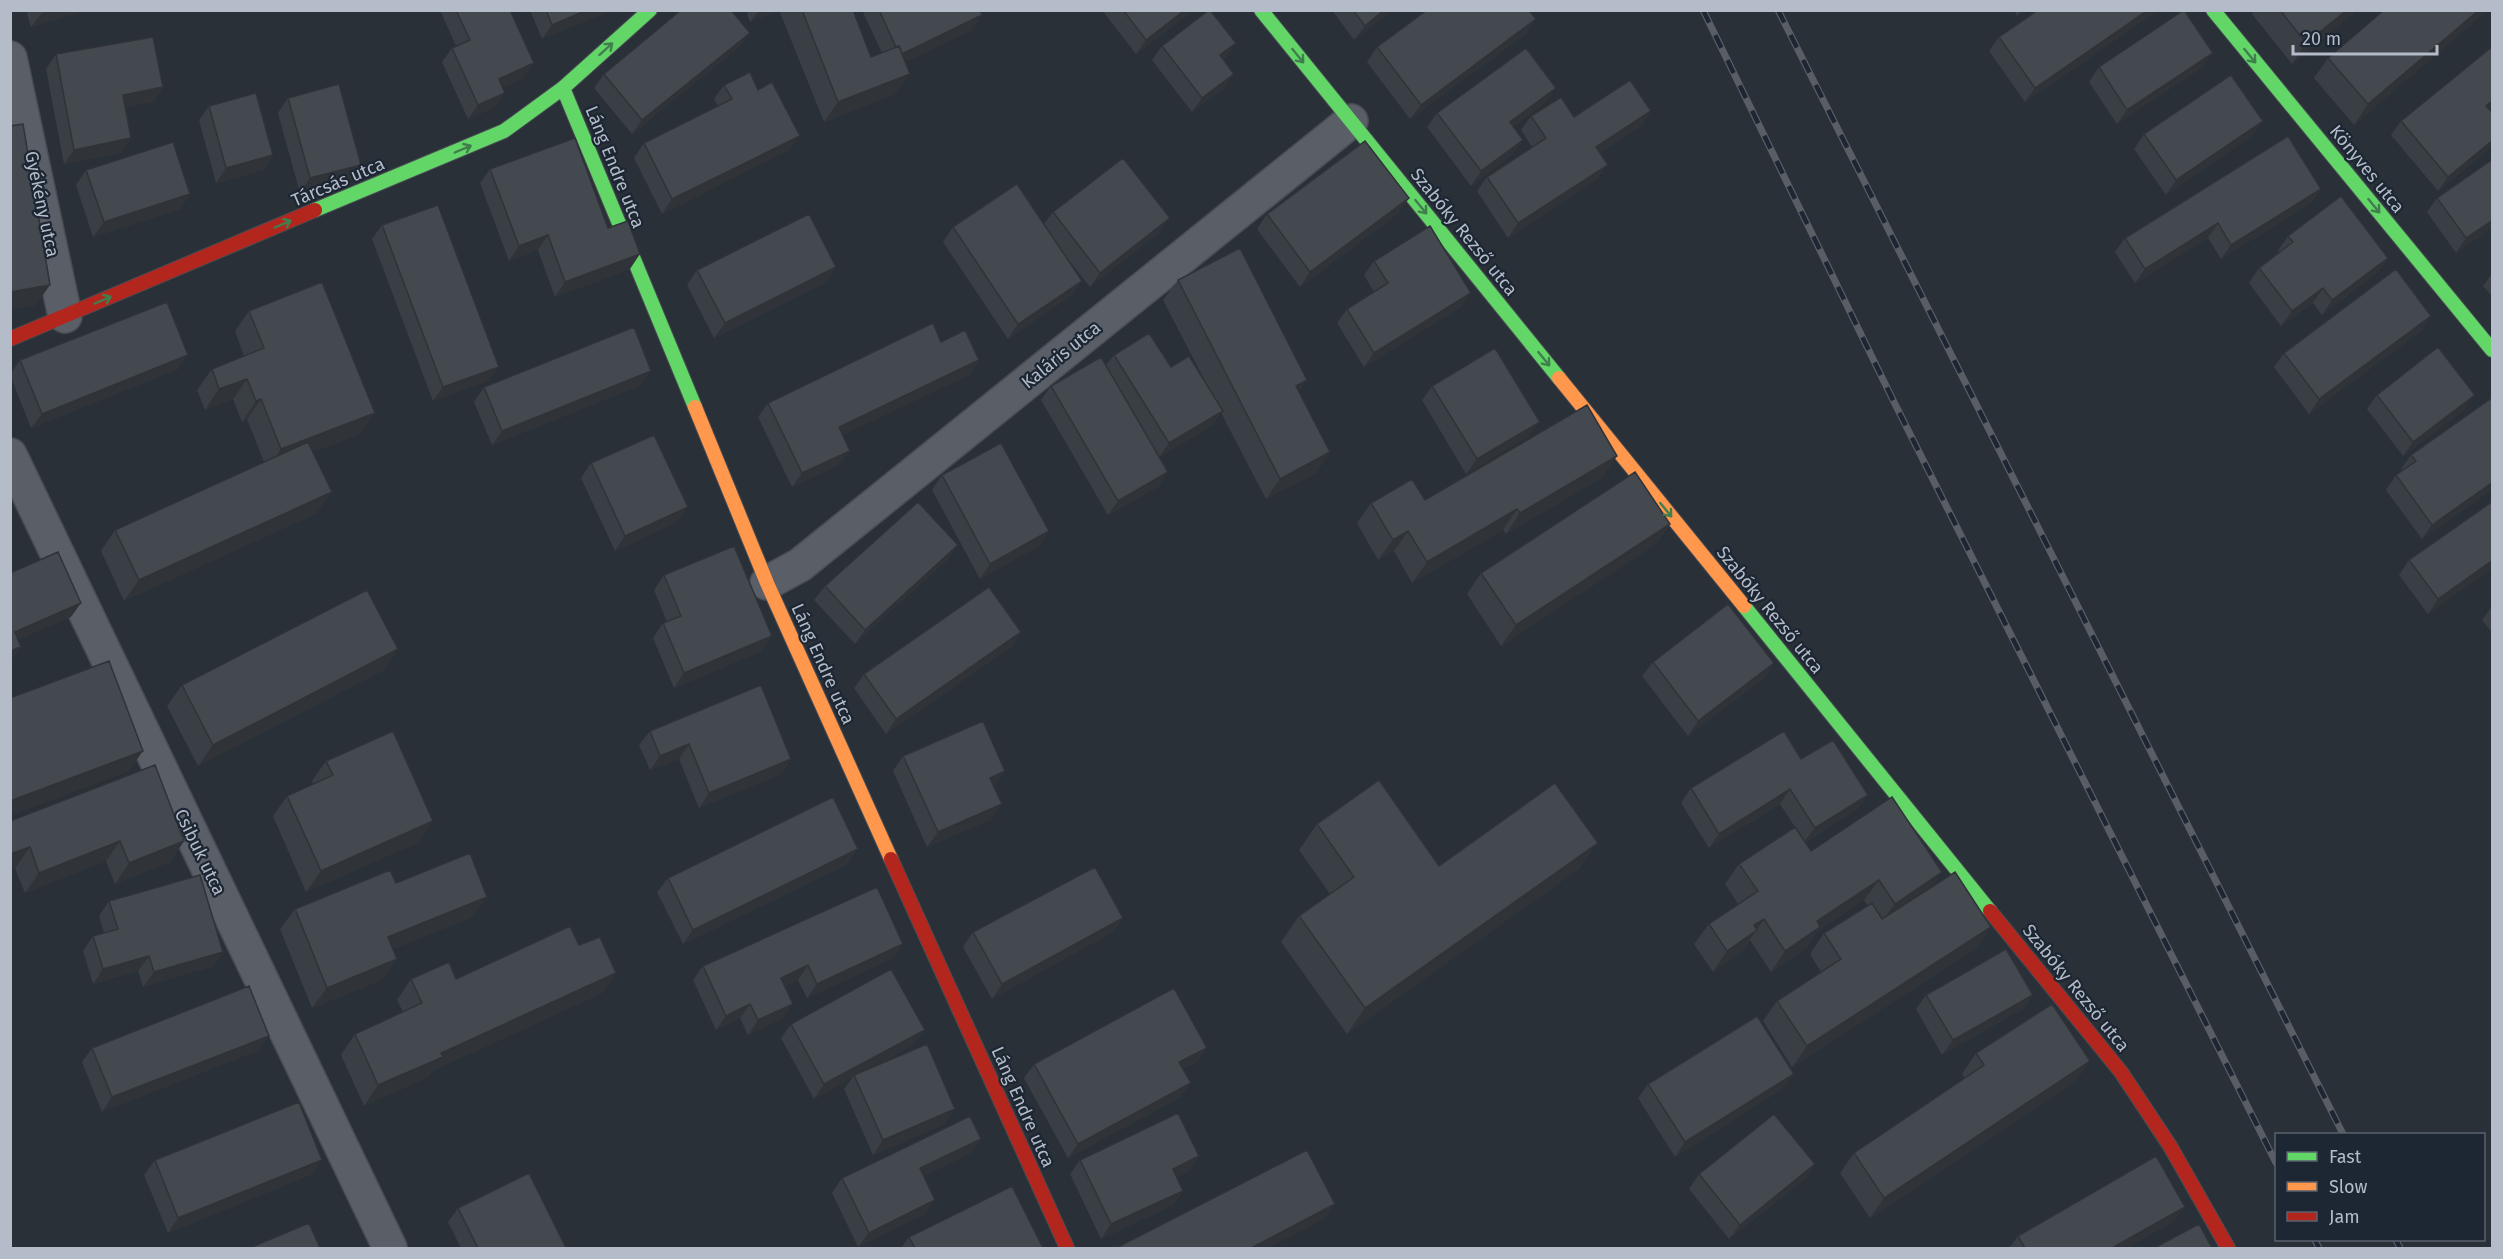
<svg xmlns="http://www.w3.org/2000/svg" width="2503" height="1259" viewBox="0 0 2503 1259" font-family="'Fira Sans',sans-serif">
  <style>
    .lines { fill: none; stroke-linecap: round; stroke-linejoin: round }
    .street-casing { stroke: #484c53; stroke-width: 36 }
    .fast-casing { stroke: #484c53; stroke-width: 16 }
    .slow-casing { stroke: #484c53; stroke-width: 16 }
    .jam-casing { stroke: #484c53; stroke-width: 16 }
    .street { stroke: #5a5e66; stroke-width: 33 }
    .fast { stroke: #63d668; stroke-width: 14 }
    .slow { stroke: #ff974d; stroke-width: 14 }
    .jam { stroke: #b3261e; stroke-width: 14 }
    .rail-casing { stroke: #595d64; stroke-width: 7 }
    .rail { stroke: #1d2633; stroke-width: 4.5; stroke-dasharray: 14; stroke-linecap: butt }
    .wall { fill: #3a3f45 }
    .shaded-wall { fill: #303338 }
    .building { fill: #444950; stroke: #303338; stroke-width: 1.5 }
    .oneway { stroke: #407e4e }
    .labels { text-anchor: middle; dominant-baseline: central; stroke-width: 4.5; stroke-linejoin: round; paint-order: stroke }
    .street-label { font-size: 18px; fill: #b4bcc9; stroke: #1d2633 }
  </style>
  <rect width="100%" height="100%" fill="#2a3038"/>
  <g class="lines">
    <defs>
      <path id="street" d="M10 58 65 316
        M10 455 390 1248
        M767 583 800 565 1351 121"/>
      <path id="fast" d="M1261 10 1559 378
        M2213 10 2492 350
        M563 88 695 407
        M315 210 504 131 563 88 650 10
        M1744 606 1990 911"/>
      <path id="slow" d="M1559 378 1744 606
        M695 407 767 583 891 859"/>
      <path id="jam" d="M10 339 315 210
        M891 859 1067 1248
        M1990 911 2121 1072 2170 1146 2228 1248"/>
    </defs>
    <use href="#street" class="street-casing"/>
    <use href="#fast" class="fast-casing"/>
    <use href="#slow" class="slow-casing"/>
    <use href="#jam" class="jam-casing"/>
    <use href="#street" class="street"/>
    <use href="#fast" class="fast"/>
    <use href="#slow" class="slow"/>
    <use href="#jam" class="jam"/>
    <defs>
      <path id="rail" d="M1703 10 1893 400 2276 1163
        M1778 10 2343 1134
        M2315 1240 2319 1248
        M2396 1240 2400 1248"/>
    </defs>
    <use href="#rail" class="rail-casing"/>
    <use href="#rail" class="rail"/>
  </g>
  <path class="wall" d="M26 10H86L31 27Z
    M440 10H510L524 78 503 87 495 107 468 119 442 62 452 48 456 46Z
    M530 10H612L542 39Z
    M746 10H779L750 22Z
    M779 10H853L871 57 882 53 862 10H980L972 30 905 62 895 94 824 122Z
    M1102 10H1194L1136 54Z
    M1332 10H1393L1354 40Z
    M2014 10H2026L2017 16Z
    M2159 10 2025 102 1989 51 1999 37Z
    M2254 10H2358L2292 64 2252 14Z
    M2488 10 2354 125 2314 78 2328 58Z
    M750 33 739 47 632 134 594 88 604 74Z
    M1526 34 1410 119 1367 62 1377 47Z
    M1162 46 1226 58 1223 60 1234 74 1224 88 1192 112 1152 60Z
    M2493 46V107L2489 109 2493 113V146L2438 191 2391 135 2401 121Z
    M56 54 163 87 153 102 125 107 131 138 121 153 64 164 46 69Z
    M2099 67H2203L2117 124 2089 82Z
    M724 85 758 90 789 150 662 214 634 158 644 143 718 106 714 99Z
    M288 98 361 165 351 179 300 193 278 113Z
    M1546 102 1513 127V154L1471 186 1427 127 1437 113Z
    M209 106 273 155 263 170 216 183 199 120Z
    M1651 111 1641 126 1600 153 1597 179 1508 238 1477 191 1487 177 1532 147 1521 130 1531 116 1574 117Z
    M2144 134 2253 135 2166 195 2134 149Z
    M2493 159V227L2456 253 2427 212 2437 198Z
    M490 169 608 228 630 269 555 297 538 250 509 261 480 183Z
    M86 170 190 194 180 209 93 237 76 185Z
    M2321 189 2311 203 2221 259 2208 238 2135 283 2115 252 2125 238Z
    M1053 212 1160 232 1090 287 1064 254 1082 281 1072 295 1008 339 943 242 953 227 1044 224Z
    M1399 213 1300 287 1257 229 1267 214Z
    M382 225 499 367 488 381 433 401 372 239Z
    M2288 236 2388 258 2378 272 2322 315 2313 303 2281 326 2249 283 2259 268 2280 253 2278 251Z
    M1374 261 1471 293 1461 307 1364 367 1337 323 1347 309 1374 292 1364 275Z
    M836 267 826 282 714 338 687 285 697 270Z
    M2493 272V297L2483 286Z
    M1178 280 1299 392 1330 452 1316 473 1266 499 1221 413 1213 425 1160 457 1168 472 1158 487 1108 515 1041 400 1051 386 1106 365 1114 355 1171 367 1207 385 1163 300Z
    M249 311 360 434 313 452 317 513 124 601 101 551 115 530 264 462 247 419 242 422 233 399 205 410 197 390 212 369 244 356 235 331Z
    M2421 331 2309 414 2274 367 2284 353Z
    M941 342 979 360 969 375 842 435 839 465 792 487 758 417 768 403Z
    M20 360 178 369 31 428 10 375Z
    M651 371 641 385 492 445 474 402 484 387Z
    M1432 386 1529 436 1466 474 1422 400Z
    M2377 395 2465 409 2403 456 2367 409Z
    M2493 397V489L2422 539 2386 490 2396 475 2402 471 2401 469 2411 455Z
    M591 463 677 522 615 551 581 478Z
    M942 475 1039 546 980 579 932 490Z
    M1603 477 1506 534 1503 530 1412 583 1394 551 1378 560 1357 523 1371 503 1425 500Z
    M1670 524 1656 544 1501 646 1467 594 1481 573Z
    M958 545 948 559 855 644 814 600 825 586Z
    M2409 560 2493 567 2428 614 2399 575Z
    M664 575 762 651 674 688 653 638 663 623 667 622 654 590Z
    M2493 605V634L2482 620Z
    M1021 632 1011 647 886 734 854 688 864 674Z
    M1653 662 1774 663 1764 678 1688 736 1642 676Z
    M384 670 198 766 167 706 182 685Z
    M650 731 791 759 781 774 699 808 679 759 650 770 639 745Z
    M903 756 1005 771 994 786 992 819 927 847 893 771Z
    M1801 759 1858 809 1805 842 1811 851 1942 872 1931 887 1991 927 1977 948 1792 1067 1763 1021 1777 1001 1821 972 1810 954 1824 933 1868 906 1864 900 1817 932 1806 948 1771 972 1750 940 1742 951 1713 972 1694 944 1709 924 1738 904 1725 884 1739 864 1795 827 1780 804 1709 848 1681 803 1691 788Z
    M326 761 419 842 306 892 273 816 287 796 313 784 312 781Z
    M10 821 184 841 170 862 115 884 106 861 25 893 15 868Z
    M1317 824 1439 866 1580 868 1347 1034 1281 942 1299 916 1330 894 1299 850Z
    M848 864 683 944 657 892 668 878Z
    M396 883 487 897 473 917 393 949 397 959 382 980 312 1008 280 929 295 909Z
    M109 901 223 952 213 966 143 987 138 971 93 984 83 951 93 936 104 933 99 916Z
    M1123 918 1113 932 992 999 963 947 973 932Z
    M903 944 893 958 807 998 798 980 785 986 783 1018 748 1035 740 1018 716 1030 693 980 703 966Z
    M579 945 616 973 602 993 432 1071 428 1077 364 1106 341 1055 355 1034 403 1012 397 1000 411 979H456Z
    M1926 995H2033L2023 1009 1942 1055 1916 1009Z
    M791 1024 914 1044 874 1067 945 1124 873 1155 844 1089 852 1078 814 1099 781 1038Z
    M92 1048 259 1050 102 1112 82 1062Z
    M1207 1048 1196 1062 1183 1069 1181 1097 1068 1158 1024 1078 1034 1064Z
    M1976 1053 2090 1061 2076 1081 1870 1218 1840 1173 1854 1153 1965 1078 1962 1074Z
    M1648 1084 1784 1088 1675 1157 1638 1098Z
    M981 1139 971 1153 924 1176 925 1214 858 1247 832 1193 842 1178Z
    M1199 1156 1189 1171 1177 1177 1183 1191 1173 1205 1101 1239 1070 1174 1080 1160Z
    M155 1160 312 1174 168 1233 144 1175Z
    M1815 1164 1805 1179 1729 1239 1689 1189 1699 1174Z
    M458 1208 566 1248H461L448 1222Z
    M2174 1221 2127 1248H2009L2018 1236Z
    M909 1237 1043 1248H901Z"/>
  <path class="shaded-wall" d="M49 10H86L31 27 42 13Z
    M587 10H612L542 39 552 25Z
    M759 10H779L750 22Z
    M1185 10H1194L1136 54 1146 40Z
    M1384 10H1393L1354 40 1365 26Z
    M2021 10H2026L2017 16Z
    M2148 10H2159L2025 102 2035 88Z
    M2347 10H2358L2292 64 2306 43Z
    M2479 10H2488L2354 125 2368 104Z
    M982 15 972 30 890 69 900 54Z
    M1536 19 1526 34 1410 119 1421 105Z
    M750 33 739 47 632 134 642 120Z
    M1236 43 1226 58 1209 70 1220 55Z
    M2213 53 2203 67 2117 124 2127 110Z
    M534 63 524 78 489 94 499 79Z
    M910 74 895 94 824 122 838 102Z
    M1234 74 1224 88 1192 112 1202 98Z
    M163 87 153 102 112 110 123 95Z
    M1556 88 1546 102 1500 137 1510 122Z
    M505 93 495 107 468 119 478 105Z
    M2493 100V107L2476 120 2486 106Z
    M1651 111 1641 126 1586 162 1596 147Z
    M2263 121 2253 135 2166 195 2176 180Z
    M800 136 789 150 662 214 672 199Z
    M131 138 121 153 64 164 74 150Z
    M1523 140 1513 154 1471 186 1481 171Z
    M2493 140V146L2438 191 2448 177Z
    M273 155 263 170 216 183 226 168Z
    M361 165 351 179 300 193 310 178Z
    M1608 165 1597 179 1508 238 1518 223Z
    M2321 189 2311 203 2221 259 2231 245Z
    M190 194 180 209 93 237 104 222Z
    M1409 198 1399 213 1300 287 1310 272Z
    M1170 218 1160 232 1090 287 1100 273Z
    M2493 220V227L2456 253 2466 238Z
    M2218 223 2208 238 2135 283 2145 269Z
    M548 235 538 250 509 261 519 246Z
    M640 254 630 269 555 297 565 282Z
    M2388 258 2378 272 2322 315 2332 300Z
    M836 267 826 282 714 338 725 323Z
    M1082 281 1072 295 1008 339 1018 324Z
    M50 285 35 306 10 310V292Z
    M2323 288 2313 303 2281 326 2292 311Z
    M1471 293 1461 307 1364 367 1374 353Z
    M2431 316 2421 331 2309 414 2319 399Z
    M188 355 178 369 31 428 42 414Z
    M979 360 969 375 829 442 839 427Z
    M499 367 488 381 433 401 443 387Z
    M651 371 641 385 492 445 502 431Z
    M247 379 233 399 205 410 219 389Z
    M1307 380 1293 400 1296 386Z
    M2475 395 2465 409 2403 456 2413 442Z
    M261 399 247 419 242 422 256 401Z
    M1223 411 1213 425 1159 458 1169 443Z
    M375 413 360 434 267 470 281 449Z
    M1540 422 1529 436 1466 474 1477 459Z
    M850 451 839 465 792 487 802 473Z
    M1330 452 1316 473 1266 499 1280 479Z
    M1617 456 1603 477 1506 534 1520 513Z
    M1168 472 1158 487 1108 515 1118 501Z
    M2493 482V489L2422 539 2432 525Z
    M332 492 317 513 124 601 139 580Z
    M688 507 677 522 615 551 625 536Z
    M1517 509 1503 530 1412 583 1427 562Z
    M1670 524 1656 544 1501 646 1516 625Z
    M1049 531 1039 546 980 579 990 564Z
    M1408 531 1394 551 1378 560 1393 540Z
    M958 545 948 559 855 644 865 630Z
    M2493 560V567L2428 614 2438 599Z
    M81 603 71 617 10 644 15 632Z
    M1021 632 1011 647 886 734 896 719Z
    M772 636 762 651 674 688 684 673Z
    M21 647 11 661H10V651Z
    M398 649 384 670 198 766 213 745Z
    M1774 663 1764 678 1688 736 1698 721Z
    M689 744 679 759 650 770 660 756Z
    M143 751 128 772 10 816V801Z
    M791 759 781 774 699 808 709 793Z
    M1005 771 995 786 980 792 990 778Z
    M1790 789 1780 804 1709 848 1719 834Z
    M1868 795 1858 809 1804 842 1815 828Z
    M1002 804 992 819 927 847 938 832Z
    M433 821 419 842 306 892 321 871Z
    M120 841 106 861 25 893 39 873Z
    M184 841 170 862 115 884 129 863Z
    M1598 843 1580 868 1347 1034 1365 1008Z
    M30 847 15 868 10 869V854Z
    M858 849 848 864 683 944 693 930Z
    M1942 872 1928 892 1880 924 1895 904Z
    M1879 880 1864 900 1817 932 1806 948 1771 972 1785 951 1817 921Z
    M487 897 473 917 373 957 388 937Z
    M1123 918 1113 932 992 999 1002 984Z
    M1764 919 1742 951 1713 972 1727 951 1754 925Z
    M1991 927 1977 948 1792 1067 1807 1046Z
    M903 944 893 958 807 998 817 984Z
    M223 952 213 966 143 987 154 972Z
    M149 956 138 971 93 984 103 969Z
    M397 959 382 980 312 1008 327 988Z
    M808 965 798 980 771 992 781 978Z
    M616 973 602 993 432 1071 428 1077 364 1106 378 1085 441 1053Z
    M2033 995 2023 1009 1942 1055 1953 1040Z
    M750 1004 740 1018 716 1030 726 1016Z
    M793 1004 783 1018 748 1035 758 1020Z
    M925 1030 914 1044 855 1077 854 1075 852 1078 814 1099 824 1084Z
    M269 1036 259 1050 102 1112 112 1097Z
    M1207 1048 1196 1062 1169 1076 1179 1062Z
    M2090 1061 2076 1081 1870 1218 1884 1198Z
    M1794 1074 1784 1088 1675 1157 1685 1142Z
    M1191 1083 1181 1097 1068 1158 1078 1144Z
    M955 1109 945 1124 873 1155 883 1140Z
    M981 1139 971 1153 910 1183 920 1168Z
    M1199 1156 1189 1171 1163 1184 1173 1169Z
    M322 1160 312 1174 168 1233 178 1218Z
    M1815 1164 1805 1179 1729 1239 1740 1225Z
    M1183 1191 1173 1205 1101 1239 1111 1224Z
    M935 1200 925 1214 858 1247 869 1233Z
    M1335 1204 1325 1219 1268 1248H1251Z
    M2185 1207 2174 1221 2127 1248H2112Z"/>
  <path class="building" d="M456 10H510L534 63 499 79 505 93 478 105 452 48 470 40Z
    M546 10H587L552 25Z
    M681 10H731L750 33 642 120 604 74Z
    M802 10H853L871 57 899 46 910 74 838 102Z
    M879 10H980L982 15 902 54 899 46 896 47Z
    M1123 10H1185L1146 40Z
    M1209 10H1210L1236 43 1220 55 1234 74 1202 98 1162 46Z
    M1353 10H1384L1365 26Z
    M1427 10H1529L1536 19 1421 105 1377 47Z
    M2038 10H2148L2035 88 1999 37Z
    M2184 10 2213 53 2127 110 2099 67Z
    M2280 10H2347L2306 43Z
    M2384 10H2479L2368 104 2328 58Z
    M153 37 163 87 123 95 131 138 74 150 56 54Z
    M2493 46V100L2486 106 2493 113V140L2448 177 2401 121Z
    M1526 48 1556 88 1510 122 1523 140 1481 171 1437 113Z
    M750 72 758 90 772 82 800 136 672 199 644 143 732 99 724 85Z
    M2231 75 2263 121 2176 180 2144 134Z
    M1630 80 1651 111 1596 147 1608 165 1518 223 1487 177 1546 138 1531 116 1561 97 1574 117Z
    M339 84 361 165 310 178 288 98Z
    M256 93 273 155 226 168 209 106Z
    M23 124 50 285 10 292V126Z
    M2288 136 2321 189 2231 245 2218 223 2145 269 2125 238Z
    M575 138 608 228 628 221 640 254 565 282 548 235 519 246 490 169Z
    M1365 141 1409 198 1310 272 1267 214Z
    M173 142 190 194 104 222 86 170Z
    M1123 158 1170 218 1100 273 1053 212Z
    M2493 159V220L2466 238 2437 198Z
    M1017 184 1082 281 1018 324 953 227Z
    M2341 196 2388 258 2332 300 2323 288 2292 311 2259 268 2293 242 2288 236Z
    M438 205 499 367 443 387 382 225Z
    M809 214 836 267 725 323 697 270Z
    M1430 226 1471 293 1374 353 1347 309 1388 283 1374 261Z
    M1240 248 1307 380 1296 386 1330 452 1280 479 1178 280Z
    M2396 269 2431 316 2319 399 2284 353Z
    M322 282 375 413 281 449 261 399 256 401 247 379 219 389 212 369 264 348 249 311Z
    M167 302 188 355 42 414 20 360Z
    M933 323 941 342 965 330 979 360 839 427 850 451 802 473 768 403Z
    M634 327 651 371 502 431 484 387Z
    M1149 333 1171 367 1189 356 1223 411 1169 443 1114 355Z
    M2438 347 2475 395 2413 442 2377 395Z
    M1495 348 1540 422 1477 459 1432 386Z
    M1101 357 1168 472 1118 501 1051 386Z
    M2493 397V482L2432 525 2396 475 2416 461 2411 455Z
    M1587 405 1617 456 1520 513 1517 509 1427 562 1408 531 1393 540 1371 503 1412 479 1425 500Z
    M654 435 688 507 625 536 591 463Z
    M308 442 332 492 139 580 115 530Z
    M1001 443 1049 531 990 564 942 475Z
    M1635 472 1670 524 1516 625 1481 573Z
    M2493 501V560L2438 599 2409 560Z
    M918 502 958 545 865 630 825 586Z
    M734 546 772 636 684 673 663 623 681 616 664 575Z
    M58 552 81 603 15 632 21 647 10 651V573Z
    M989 587 1021 632 896 719 864 674Z
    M367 590 398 649 213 745 182 685Z
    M1728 604 1774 663 1698 721 1653 662Z
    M109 661 143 751 10 801V698Z
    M761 685 791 759 709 793 689 744 660 756 650 731Z
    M983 721 1005 771 990 778 1002 804 938 832 903 756Z
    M393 731 433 821 321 871 287 796 333 775 326 761Z
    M1784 731 1801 759 1833 740 1868 795 1815 828 1790 789 1719 834 1691 788Z
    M155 765 184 841 129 863 120 841 39 873 30 847 10 854V821Z
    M1379 780 1439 866 1555 783 1598 843 1365 1008 1299 916 1354 877 1317 824Z
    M833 797 858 849 693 930 668 878Z
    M1892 797 1942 872 1895 904 1879 880 1817 921 1820 927 1785 951 1764 919 1754 925 1757 930 1727 951 1709 924 1758 891 1739 864 1795 827 1811 851Z
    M470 853 487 897 388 937 397 959 327 988 295 909 390 870 396 883Z
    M1095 867 1123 918 1002 984 973 932Z
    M1955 872 1991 927 1807 1046 1777 1001 1841 959 1824 933 1872 903 1882 919Z
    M200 875 223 952 154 972 149 956 103 969 93 936 118 929 109 901Z
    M877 887 903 944 817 984 808 965 781 978 793 1004 758 1020 750 1004 726 1016 703 966Z
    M570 926 579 945 600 937 616 973 441 1053 443 1057 378 1085 355 1034 422 1003 411 979 449 962 456 979Z
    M2006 949 2033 995 1953 1040 1926 995Z
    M891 969 925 1030 824 1084 791 1024Z
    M249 986 269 1036 112 1097 92 1048Z
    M1174 988 1207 1048 1179 1062 1191 1083 1078 1144 1034 1064Z
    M2052 1004 2090 1061 1884 1198 1854 1153 1984 1065 1976 1053Z
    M1757 1016 1794 1074 1685 1142 1648 1084Z
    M927 1044 955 1109 883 1140 854 1075Z
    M299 1102 322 1160 178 1218 155 1160Z
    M1178 1113 1199 1156 1173 1169 1183 1191 1111 1224 1080 1160Z
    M1774 1114 1815 1164 1740 1225 1699 1174Z
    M970 1116 981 1139 920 1168 935 1200 869 1233 842 1178Z
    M1307 1150 1335 1204 1251 1248H1116Z
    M2156 1156 2185 1207 2112 1248H2025L2018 1236Z
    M529 1173 566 1248H478L458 1208Z
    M1012 1186 1043 1248H915L909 1237Z
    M309 1223 320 1248H250Z
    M2199 1224 2212 1248H2154Z"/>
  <defs><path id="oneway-shaft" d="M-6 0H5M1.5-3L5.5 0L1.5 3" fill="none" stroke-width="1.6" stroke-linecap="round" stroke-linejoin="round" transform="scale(1.5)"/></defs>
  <g class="oneway">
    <use href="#oneway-shaft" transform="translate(606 49) rotate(-42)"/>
    <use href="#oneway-shaft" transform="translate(1298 56) rotate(51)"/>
    <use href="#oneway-shaft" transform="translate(2250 56) rotate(51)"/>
    <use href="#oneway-shaft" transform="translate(463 149) rotate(-23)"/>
    <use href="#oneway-shaft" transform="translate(2374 206) rotate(51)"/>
    <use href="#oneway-shaft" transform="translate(1421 207) rotate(51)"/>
    <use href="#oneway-shaft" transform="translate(283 224) rotate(-23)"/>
    <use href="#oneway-shaft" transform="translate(103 300) rotate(-23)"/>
    <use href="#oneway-shaft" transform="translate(1544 359) rotate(51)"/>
    <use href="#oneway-shaft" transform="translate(1666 510) rotate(51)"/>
  </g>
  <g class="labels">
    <g class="street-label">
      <text transform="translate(615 167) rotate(68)">Láng Endre utca</text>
      <text transform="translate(2367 169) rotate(51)">Könyves utca</text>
      <text transform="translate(338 182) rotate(-23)">Tárcsás utca</text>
      <text transform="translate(42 204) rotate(78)">Gyékény utca</text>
      <text transform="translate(1464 232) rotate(51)">Szabóky Rezső utca</text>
      <text transform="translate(1061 355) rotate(-39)">Kaláris utca</text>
      <text transform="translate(1770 610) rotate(51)">Szabóky Rezső utca</text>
      <text transform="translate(823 664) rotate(66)">Láng Endre utca</text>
      <text transform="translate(200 852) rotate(64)">Csibuk utca</text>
      <text transform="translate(2076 988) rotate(51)">Szabóky Rezső utca</text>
      <text transform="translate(1023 1107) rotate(66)">Láng Endre utca</text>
    </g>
  </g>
  <rect width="2503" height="1259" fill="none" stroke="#b4bcc9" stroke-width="24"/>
  <rect x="2275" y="1133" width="210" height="108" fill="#1d2633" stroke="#59626f" stroke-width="1.5"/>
  <rect x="2287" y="1152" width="30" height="9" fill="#63d668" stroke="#59626f" stroke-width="1.5"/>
  <text x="2329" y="1163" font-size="18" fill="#b4bcc9">Fast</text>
  <rect x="2287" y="1182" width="30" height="9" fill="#ff974d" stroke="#59626f" stroke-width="1.5"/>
  <text x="2329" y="1193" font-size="18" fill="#b4bcc9">Slow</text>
  <rect x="2287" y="1212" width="30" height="9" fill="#b3261e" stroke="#59626f" stroke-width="1.5"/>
  <text x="2329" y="1223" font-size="18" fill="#b4bcc9">Jam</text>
  <path d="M2293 45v9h144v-9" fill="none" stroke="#b4bcc9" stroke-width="3"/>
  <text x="2302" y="45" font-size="18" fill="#b4bcc9" stroke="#1d2633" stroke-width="4.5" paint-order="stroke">20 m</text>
</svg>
